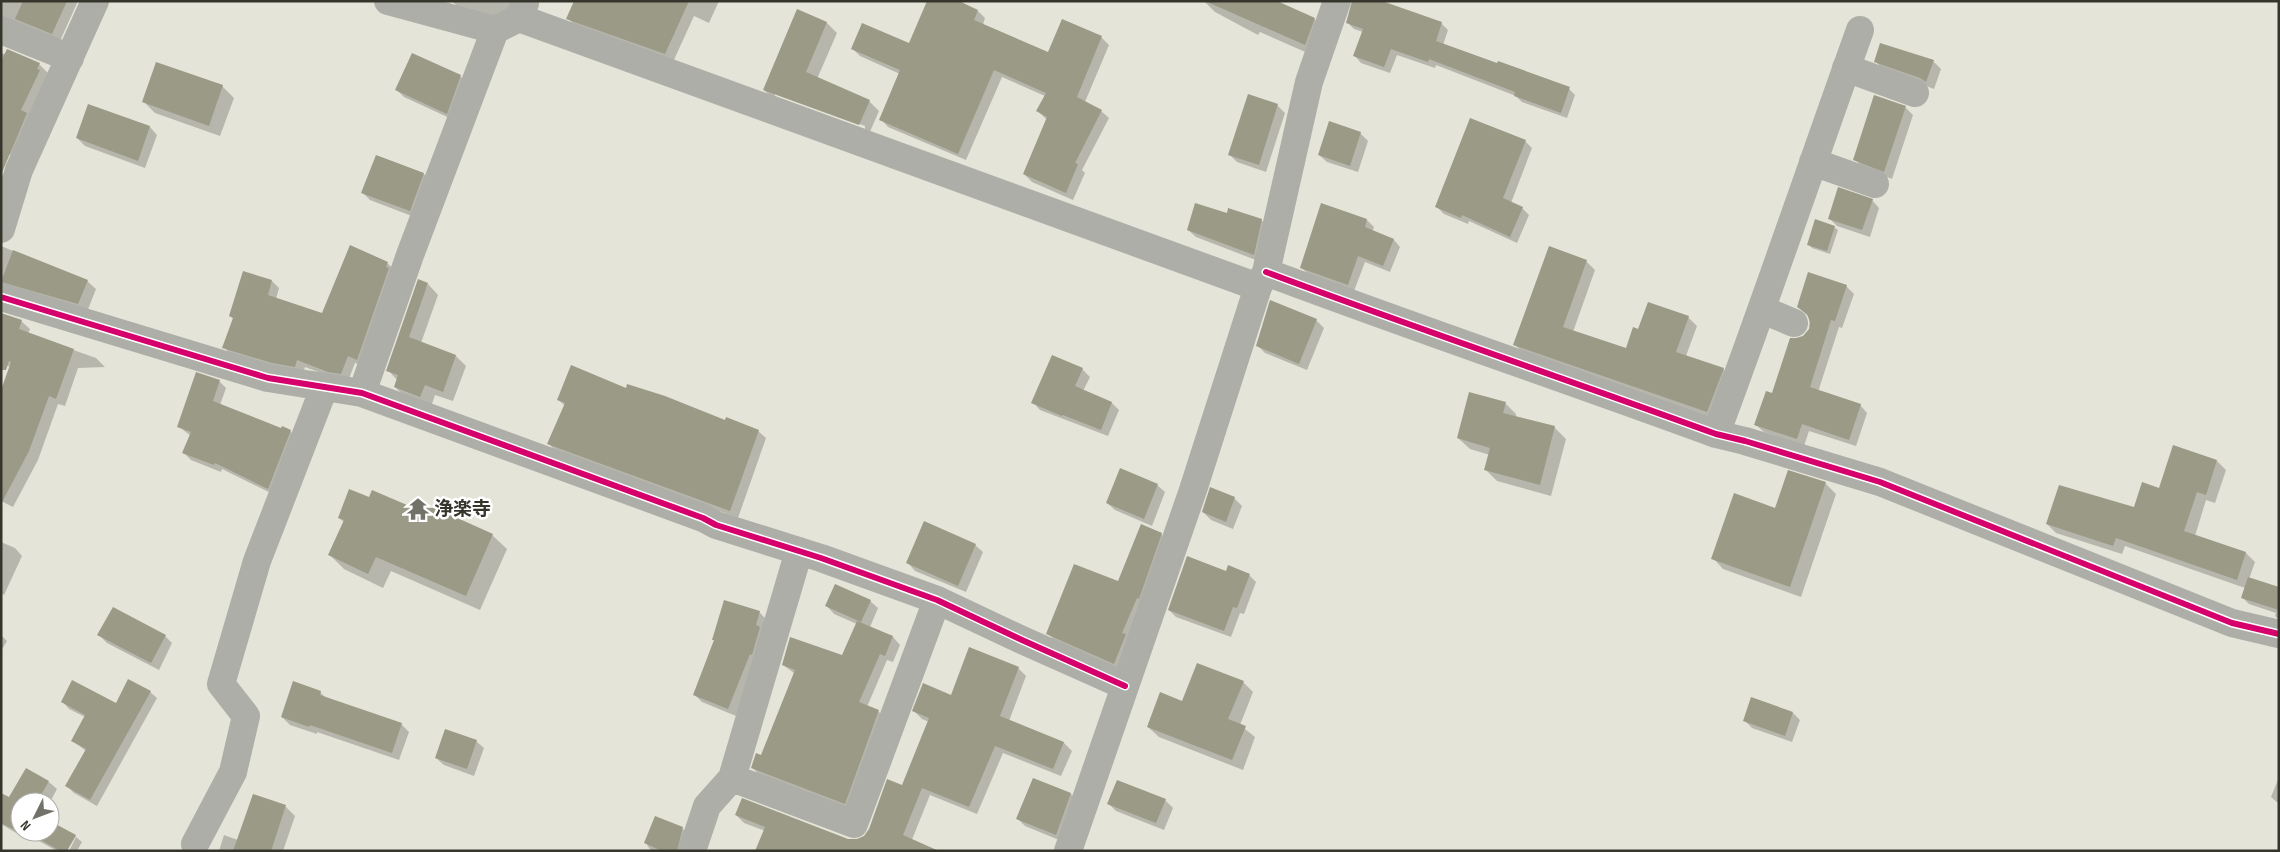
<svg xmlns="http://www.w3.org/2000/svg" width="2280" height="852" viewBox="0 0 2280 852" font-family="'Sofia Sans Condensed','Noto Sans JP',sans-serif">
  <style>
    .shadow { fill: #0003; fill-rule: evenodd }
    .building { fill: #9b9a86 }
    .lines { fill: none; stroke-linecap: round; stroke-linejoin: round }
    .minor { stroke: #aeaea8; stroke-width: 28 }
    .cycleway-casing { stroke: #fff; stroke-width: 9 }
    .cycleway { stroke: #d6006c; stroke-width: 6 }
    .labels { text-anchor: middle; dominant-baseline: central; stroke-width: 5; stroke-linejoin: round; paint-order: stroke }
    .poi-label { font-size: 19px; font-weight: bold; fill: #36352c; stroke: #fff; text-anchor: start }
  </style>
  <rect width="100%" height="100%" fill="#e4e4d8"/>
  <path class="shadow" d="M1 1H78L60 41 1 24Z
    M452 1H512L502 22 458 7Z
    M648 1H719L709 23 694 16 673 62 576 27 568 18Z
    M1204 1H1276L1314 19 1328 32 1319 58 1260 32 1258 35 1215 12Z
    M798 11 827 23 837 33 817 79 869 101 879 111 869 134 774 100 764 90ZM775 93 865 126V129L775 96Z
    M978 11 985 18 983 25 1049 53 1063 21 1102 38 1109 45 1085 102 1101 111 1109 118 1082 170 1085 173 1073 200 1032 182 1024 174 1047 120 1038 111 1045 96 1002 77 966 160 888 127 881 119 900 74 860 56 853 49 909 45Z
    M1347 22 1441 23 1448 30 1443 45 1569 89 1575 95 1567 118 1522 102 1516 96 1436 65 1435 68 1397 55 1390 73 1361 63 1355 56 1363 32 1354 29Z
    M1 53 39 64 48 73 19 158 1 151Z
    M1875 61H1933L1941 69 1934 89 1883 69Z
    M460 76 468 84 454 120 404 97 397 90Z
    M222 86 234 98 220 136 155 113 144 102Z
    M1249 96 1278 106 1285 113 1266 172 1237 162 1230 155Z
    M1874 96 1906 108 1913 115 1892 179 1862 167 1855 159Z
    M150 127 157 135 145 168 85 146 77 138Z
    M1360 133 1368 141 1358 172 1327 162 1319 155Z
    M1525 141 1532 148 1511 203 1522 208 1529 215 1517 243 1469 221 1468 224 1444 214 1437 207Z
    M424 174 431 182 417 218 370 200 363 193Z
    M1872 200 1879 208 1870 237 1837 226 1829 218Z
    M1228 215 1261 220 1269 227 1261 262 1196 237 1188 230Z
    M1367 220 1374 227 1372 232 1394 240 1400 247 1390 272 1365 262 1354 291 1308 274 1301 267Z
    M1834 227 1838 230 1830 254 1812 248 1808 244Z
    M1 246 87 281 96 289 87 312 1 293Z
    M1586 261 1595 270 1573 332 1627 350 1639 331 1688 317 1697 326 1686 356 1723 369 1732 378 1716 420 1524 353 1515 345Z
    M387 263 395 270 364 366 355 363 348 381 337 379 305 367 303 373 231 355 224 347 234 319 231 316 272 281 279 288 276 299 322 314Z
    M428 284 438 295 421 343 456 356 466 366 453 401 435 395 431 407 405 397 395 387 397 380 388 370Z
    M1846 286 1854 294 1842 328 1839 327 1818 392 1860 405 1867 413 1856 446 1809 431 1804 446 1764 432 1756 425 1810 329 1809 317 1798 307Z
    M1316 320 1324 328 1307 370 1265 353 1257 345Z
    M21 321 30 329 28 334 96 358 105 367 78 368 65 406 58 404 38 460 13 507 1 501 11 367 1 364Z
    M1082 369 1090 377 1083 391 1112 403 1119 410 1108 436 1040 410 1033 402Z
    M219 381 226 388 220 405 282 429 290 431 297 438 275 495 222 469 221 472 191 460 184 453 191 436 178 426Z
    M627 390 758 431 766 438 738 518 556 451 549 444 565 406 559 400Z
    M1505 403 1516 414V417L1554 427 1566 439 1551 496 1497 481 1486 470 1490 455 1470 449 1458 438Z
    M2217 461 2226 470 2215 503 2206 500 2195 536 2246 553 2255 562 2249 579 2279 588V620L2275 616 2276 613 2249 604 2242 597 2245 588 2125 546 2122 554 2056 533 2047 524 2135 509 2160 489Z
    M1825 483 1836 494 1801 597 1723 569 1713 558 1775 509Z
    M1157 485 1165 492 1152 526 1115 510 1107 503Z
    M370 498 492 535 507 549 480 610 391 571 383 588 344 569 329 554 345 523 339 518Z
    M1234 498 1242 506 1233 529 1211 520 1203 512Z
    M1161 534 1169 542 1121 671 1055 641 1048 633 1118 583Z
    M1 542 15 548 22 556 4 595 1 593Z
    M975 545 983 552 966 592 915 571 908 563Z
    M1226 573 1249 575 1256 582 1244 614 1240 613 1231 637 1176 617 1169 610Z
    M870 601 878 608 870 627 893 637 900 645 893 662 887 660 867 707 879 712 886 719 852 810 760 776 753 768 762 756 794 673 783 665 842 657 857 624 834 614 827 606Z
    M759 612 767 620 757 660 736 716 702 702 695 695Z
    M1 635 7 641 1 651Z
    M99 635 165 636 172 643 159 670 107 643Z
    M1018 668 1026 676 1009 721 1064 743 1072 751 1061 776 1003 753 977 814 930 795 911 842 915 851 765 831 744 823 736 815 848 840 856 841 864 837 903 787 929 722 922 719 914 711Z
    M1243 682 1253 692 1240 725 1255 737 1243 770 1159 737 1148 727 1182 702Z
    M150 692 157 698 97 806 74 793 67 786 86 751 73 741 85 717 69 709 63 702 116 705Z
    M320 692 327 699 401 724 409 732 399 760 317 732V734L290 725 282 717Z
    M1793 713 1800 720 1792 742 1752 728 1744 720Z
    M476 741 484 748 474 776 444 765 436 758Z
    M27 770 50 783 57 789 50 802H20V832H50V822L76 836 66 851H57L30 836 28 840 1 824V808L10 799Z
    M2279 777V804L2271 797Z
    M1033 779 1071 794 1078 802 1064 842 1025 826 1017 818Z
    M1165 800 1173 808 1164 830 1116 811 1109 804Z
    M285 806 295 816 283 851H219L224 835 238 840Z
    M656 818 683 829 691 837 686 851H651L646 843Z
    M76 837 82 842 77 851H69Z"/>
  <path class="building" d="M23 1H67L52 34 15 19Z
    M574 1H689L665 54 566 19Z
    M927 1H959L978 10 974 20 1048 52 1062 19 1102 36 1077 97 1102 110 1075 163 1078 164 1066 193 1023 174 1047 117 1036 111 1046 93 994 70 958 154 879 120 900 70 851 49 862 23 909 43Z
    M1205 1H1277L1315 18 1305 45Z
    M1352 1H1382L1442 22 1436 41 1497 63 1498 61 1570 87 1561 113 1514 96 1515 92 1429 59 1428 62 1391 49 1384 67 1353 56 1363 29 1346 23Z
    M797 9 827 22 806 72 870 100 859 125 763 90Z
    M1880 43 1934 60 1926 82 1920 78 1874 62Z
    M7 49 40 63 37 69 40 70 21 110 27 113 1 175V61Z
    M412 53 461 75 447 114 395 90Z
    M156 62 223 85 209 126 142 102Z
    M1248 94 1278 104 1259 165 1228 155Z
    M1874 95 1906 106 1884 172 1853 160Z
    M88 104 150 126 138 161 76 138Z
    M1470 118 1526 140 1503 198 1523 207 1510 237 1462 215 1461 218 1435 207Z
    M1329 121 1361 132 1350 166 1318 155Z
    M376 155 424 173 410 211 361 193Z
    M1838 187 1873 199 1862 230 1828 219Z
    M1195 203 1227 213 1228 208 1262 219 1254 255 1187 230Z
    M1321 203 1367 219 1365 227 1394 239 1383 266 1358 256 1348 285 1300 268Z
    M1815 219 1835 226 1827 251 1807 245Z
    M350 245 388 262 386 267 389 268 357 360 348 356 341 374 328 372 297 360 295 367 272 363 222 348 233 318 229 316 243 271 272 280 268 295 322 313Z
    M1549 246 1587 260 1563 327 1626 348 1633 327 1638 329 1648 302 1689 316 1676 352 1724 368 1707 412 1513 345Z
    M13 250 88 280 78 304 1 282Z
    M1808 272 1847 285 1835 321 1831 320 1810 387 1861 404 1849 440 1802 424 1797 439 1754 425 1766 391 1772 393 1790 338H1796L1803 336 1809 329 1810 322 1807 314 1797 307Z
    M418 279 428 283 409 337 456 355 443 392 425 385 420 397 394 387 398 375 386 371Z
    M1270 300 1317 319 1299 364 1256 346Z
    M1 313 22 320 19 329 74 349 56 399 49 396 29 451 1 504V390L11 362 9 361 6 370H1Z
    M1052 355 1083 368 1075 386 1112 402 1101 430 1063 415 1062 416 1031 403Z
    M571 365 626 388 627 384 665 396 725 420 726 417 759 430 730 511 547 444 565 403 557 400Z
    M196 372 220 380 213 401 281 428 282 426 291 430 268 489 215 463 214 465 182 453 191 432 177 427Z
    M1469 392 1506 402 1503 413 1555 426 1540 485 1484 470 1490 448 1457 438Z
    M2173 445 2217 460 2206 495 2197 492 2184 531 2246 552 2237 580 2116 538 2113 546 2046 524 2059 485 2134 507 2142 482 2159 488Z
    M1120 468 1158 484 1144 519 1106 503Z
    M1788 470 1826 482 1790 587 1711 559 1734 493 1775 508Z
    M1210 487 1235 497 1226 522 1202 512Z
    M349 489 369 497 372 490 421 511 424 503 493 534 466 596 376 557 368 574 328 555 344 520 338 518Z
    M924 521 976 544 958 586 906 563Z
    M1141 524 1162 533 1139 599 1137 598 1122 633 1126 634 1114 664 1046 634 1074 564 1118 581Z
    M1187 556 1226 571 1228 565 1250 574 1237 608 1233 607 1224 631 1168 610Z
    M2248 577 2279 587V610L2241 598Z
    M835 584 871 600 861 622 825 606Z
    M724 600 760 611 756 625 760 627 752 655 750 654 728 709 693 695 714 640H712Z
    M113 607 166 635 151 663 97 635Z
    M857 621 893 636 885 656 880 654 859 702 879 710 845 804 751 768 756 753 761 755 795 670 782 665 790 637 842 655Z
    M969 647 1019 667 1000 716 1064 742 1053 769 995 746 969 807 922 788 903 835 939 851H755L765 827 735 815 742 798 848 839H857L864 836 869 829 887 779 902 785 929 718 912 711 923 683 951 695Z
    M1197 663 1244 681 1228 719 1246 726 1232 760 1147 727 1160 692 1182 701Z
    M128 679 151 691 90 800 65 786 86 749 71 741 85 715 61 702 72 680 116 703Z
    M293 681 321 691 320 695 402 723 392 753 310 725 309 727 281 717Z
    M1751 697 1793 712 1785 736 1743 721Z
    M445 729 477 740 467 769 435 758Z
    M26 768 49 781 37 802H20L22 834 1 823V793L9 797Z
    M1033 778 1071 793 1056 835 1016 819Z
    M1117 780 1166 799 1156 823 1107 804Z
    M253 794 286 805 271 851H233Z
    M655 816 683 827 677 851H662L644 843Z
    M50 821 76 835 67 851H60L27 832H50Z"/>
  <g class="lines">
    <path class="minor" d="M388 1 495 30
      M519 18 1258 287
      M1 30 70 58
      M1846 68 1915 93
      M1813 162 1875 184
      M1 229 19 170 95 1
      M1266 272C1415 328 1566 379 1716 434L1745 441 1880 482 2232 623 2279 634
      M1 297 268 378 362 393 703 518 716 525 821 558 937 600 1022 640 1125 686
      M1763 310 1794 323
      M362 393 410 255 495 30 519 18 525 3
      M1716 434C1766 300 1812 164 1860 30
      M732 778 799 551
      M195 844 233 772 246 716 221 684 257 561 324 388
      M692 851 707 806 732 778 854 824 937 600
      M1068 851 1193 490 1258 287 1266 272 1309 82 1337 1"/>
    <defs>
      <path id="cycleway" d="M1266 272C1415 328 1566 379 1716 434L1745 441 1880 482 2232 623 2279 634
        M1 297 268 378 362 393 703 518 716 525 821 558 937 600 1022 640 1125 686"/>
    </defs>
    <use href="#cycleway" class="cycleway-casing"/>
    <use href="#cycleway" class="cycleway"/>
  </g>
  <defs>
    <symbol id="temple-bare" viewBox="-9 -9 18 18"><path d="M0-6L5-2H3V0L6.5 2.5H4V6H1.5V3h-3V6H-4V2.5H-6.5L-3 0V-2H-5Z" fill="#737268" stroke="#fff" stroke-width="2.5" paint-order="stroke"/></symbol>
  </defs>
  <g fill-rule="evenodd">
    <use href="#temple-bare" x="402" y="493" width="32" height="32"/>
  </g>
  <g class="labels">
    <g class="poi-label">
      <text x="434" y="509">浄楽寺</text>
    </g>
  </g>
  <rect width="2280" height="852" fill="none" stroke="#36352c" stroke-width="5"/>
  <g transform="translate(35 817) rotate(228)"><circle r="24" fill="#ffffff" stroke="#afaeab"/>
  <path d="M0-4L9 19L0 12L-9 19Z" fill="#737268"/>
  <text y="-8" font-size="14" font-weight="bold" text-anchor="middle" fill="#36352c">N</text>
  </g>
</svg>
